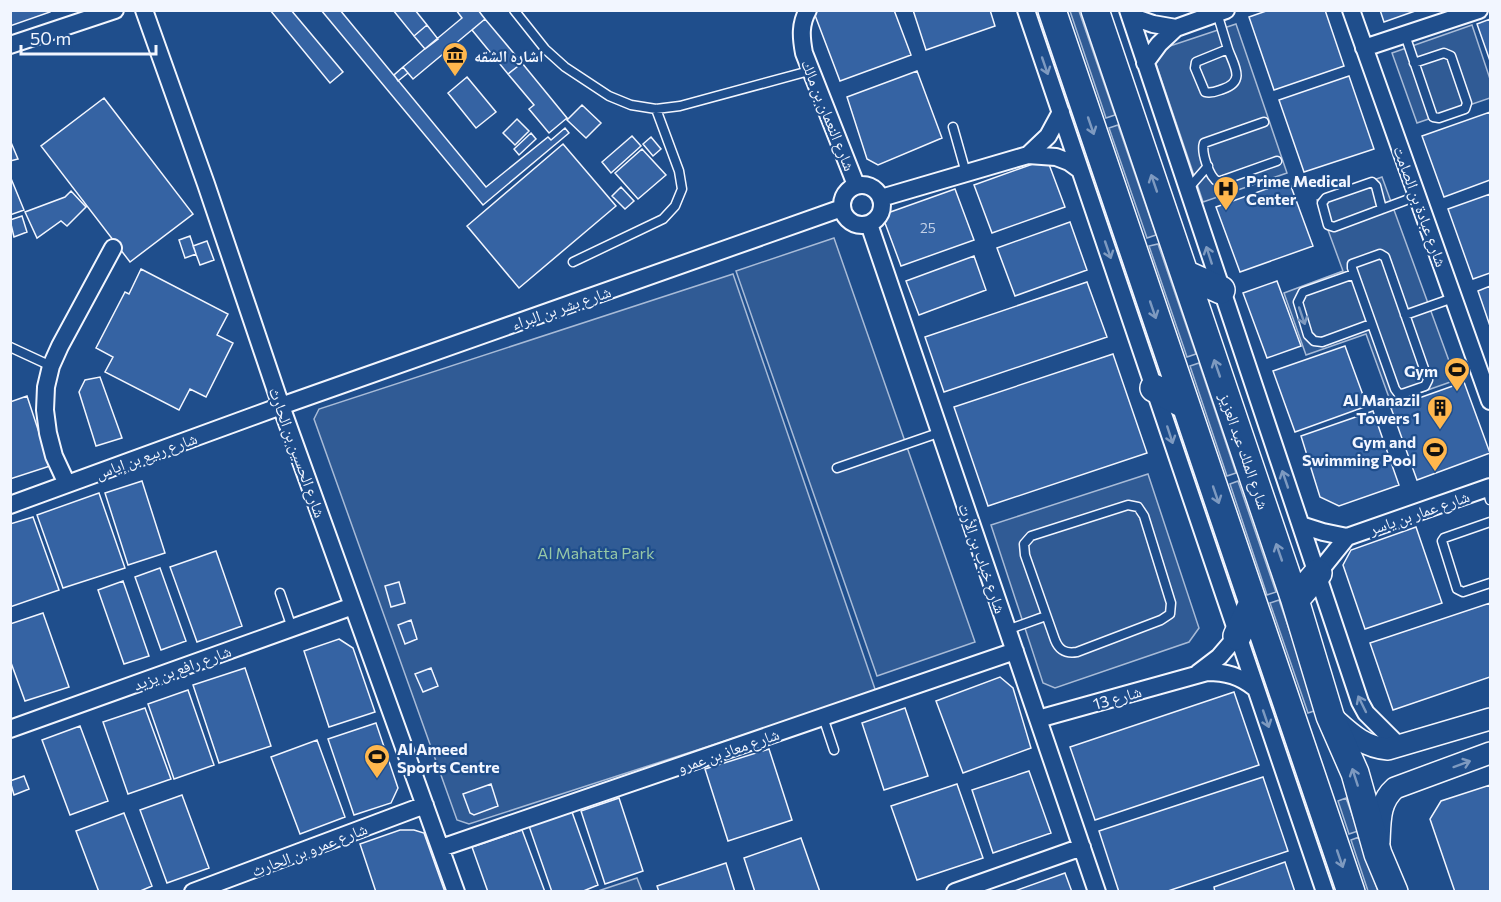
<svg xmlns="http://www.w3.org/2000/svg" width="1501" height="902" viewBox="0 0 1501 902" font-family="Commissioner,'Noto Naskh Arabic',sans-serif">
  <style>
    .built { fill: #305b95; stroke: #a8bbd7; stroke-width: 1.5 }
    .building { fill: #3563a3; stroke: #f2f6ff; stroke-width: 1.5 }
    .lines { fill: none; stroke-linecap: round; stroke-linejoin: round }
    .service-casing { stroke: #f2f6ff; stroke-width: 11 }
    .minor-casing { stroke: #f2f6ff; stroke-width: 20 }
    .tertiary-casing { stroke: #f2f6ff; stroke-width: 24 }
    .trunk-casing { stroke: #f2f6ff; stroke-width: 30 }
    .service { stroke: #1f4e8c; stroke-width: 8 }
    .minor { stroke: #1f4e8c; stroke-width: 16 }
    .tertiary { stroke: #1f4e8c; stroke-width: 21 }
    .trunk { stroke: #1f4e8c; stroke-width: 27 }
    .oneway { stroke: #7e9ac0 }
    .labels { text-anchor: middle; dominant-baseline: central; stroke-width: 4.5; stroke-linejoin: round; paint-order: stroke }
    .number-label { font-size: 14px; fill: #c3d1e8 }
    .poi-label { font-size: 16px; font-weight: bold; fill: #f2f6ff; stroke: #1f4e8c; text-anchor: start }
    .street-label { font-size: 16px; fill: #f2f6ff; stroke: #1f4e8c }
    .park-label { font-size: 16px; fill: #97c8a6; stroke: #1f4e8c }
  </style>
  <rect width="100%" height="100%" fill="#1f4e8c"/>
  <path class="built" d="M1070 11H1079L1115 115 1106 118Z
    M1236 24 1287 173 1203 202 1152 52Z
    M1472 25 1490 79V98L1417 123 1392 53Z
    M1118 125 1156 235 1147 238 1109 128Z
    M1382 177 1456 380 1391 403 1366 334 1306 355 1284 293 1343 271 1317 200Z
    M834 238 975 642 877 676 736 271Z
    M1158 244 1196 354 1187 357 1149 246Z
    M733 274 876 692 469 824 457 820 314 419 319 409Z
    M1199 363 1236 473 1227 476 1190 366Z
    M1148 474 1199 628 1189 642 1055 688 1043 683 991 525Z
    M1238 481 1276 592 1267 595 1230 484Z
    M1279 600 1317 710 1308 713 1270 603Z
    M1346 798 1358 831 1349 834 1338 801Z
    M1359 837 1378 891H1368L1351 840Z
    M637 878 642 891H598Z"/>
  <path class="building" d="M10 10H50V12L10 26Z
    M270 10H291L343 72 330 83Z
    M321 10H340L486 187 548 137 551 140 565 128 569 133 483 205Z
    M393 10H415L427 25 414 36Z
    M456 10H478L485 19 413 79 403 67 462 18Z
    M813 10H894L911 55 840 81Z
    M913 10H990L995 26 926 50Z
    M1269 10H1325L1344 66 1274 90 1249 17Z
    M1380 10H1418L1384 22Z
    M485 19 522 63 508 74 472 30Z
    M1490 19V61L1477 24Z
    M427 25 438 39 425 49 414 36Z
    M522 63 567 118 549 133 529 109 534 105 508 74Z
    M403 67 408 73 398 81 394 75Z
    M917 71 942 138 878 165 867 159 847 97Z
    M1349 76 1374 149 1304 172 1279 100Z
    M467 77 496 112 476 128 448 93Z
    M104 98 193 214 130 262 41 146Z
    M582 105 601 123 586 138 567 120Z
    M1490 112V180L1444 197 1422 136Z
    M517 119 529 131 515 145 503 133Z
    M531 133 536 139 519 155 514 149Z
    M632 136 641 146 611 173 602 162Z
    M651 137 661 149 653 156 643 144Z
    M10 140 18 159 10 161Z
    M563 144 616 206 519 288 467 226Z
    M642 149 666 175 638 199 615 173Z
    M1047 159 1065 207 992 233 974 185Z
    M10 176 24 210 10 215Z
    M1289 181 1313 246 1240 272 1216 207Z
    M621 187 634 201 625 209 612 196Z
    M955 189 974 240 901 266 882 215Z
    M71 191 86 207 67 226 61 221 37 238 25 212 65 197Z
    M1490 194V273L1473 279 1448 209Z
    M22 216 27 232 14 237 10 220Z
    M1070 222 1087 270 1015 296 997 248Z
    M190 236 196 254 185 258 179 240Z
    M207 241 214 260 200 265 193 246Z
    M974 256 986 290 919 315 906 281Z
    M141 269 228 314 217 335 233 343 206 397 190 389 179 410 105 372 113 357 96 348 125 292 129 294Z
    M1277 281 1301 346 1267 358 1243 293Z
    M1087 282 1107 337 944 392 925 337Z
    M1490 286V326L1478 291Z
    M1345 346 1367 406 1295 432 1273 371Z
    M1113 354 1147 453 988 506 954 407Z
    M100 377 122 438 96 446 79 392 85 380Z
    M1464 382 1490 453 1417 480 1391 408Z
    M27 396 50 466 10 479V402Z
    M1373 411 1399 485 1339 506 1320 497 1301 436Z
    M142 481 165 553 128 565 105 493Z
    M99 493 125 568 63 588 37 515Z
    M33 517 59 590 10 607V524Z
    M1416 527 1442 603 1365 629 1343 565 1351 550Z
    M216 551 242 626 197 642 170 567Z
    M160 568 186 641 161 650 135 577Z
    M123 581 149 656 124 664 98 590Z
    M399 582 405 603 391 607 385 586Z
    M1490 603V677L1393 710 1370 643Z
    M43 613 69 687 25 701 10 660V624Z
    M411 620 417 639 405 644 398 625Z
    M339 639 353 648 375 712 329 727 304 651Z
    M245 668 271 746 219 763 193 685Z
    M431 668 438 686 423 692 415 674Z
    M1000 677 1013 688 1031 748 963 773 936 701Z
    M188 690 214 765 174 779 148 704Z
    M1234 692 1259 765 1095 820 1070 747Z
    M145 708 171 779 128 794 103 722Z
    M905 708 928 776 884 790 862 723Z
    M376 723 398 788 391 803 354 815 328 739Z
    M80 726 108 801 70 815 42 740Z
    M317 740 345 817 300 834 271 757Z
    M769 749 792 820 728 841 705 769Z
    M1029 771 1051 833 993 853 972 790Z
    M24 776 29 789 14 795 10 781Z
    M1263 777 1288 851 1165 892H1119L1099 831Z
    M491 784 498 806 474 815 470 813 463 794Z
    M957 784 983 858 917 880 891 806Z
    M1490 785V891L1455 892 1430 819 1441 801Z
    M182 795 209 868 167 883 140 810Z
    M619 798 643 871 605 884 581 811Z
    M572 812 598 885 581 892H552L529 826Z
    M124 813 152 886 138 892H99L76 831Z
    M400 830H414L424 833 445 892H376L360 844Z
    M522 830 545 892H488L472 847Z
    M801 838 820 892H755L744 858Z
    M1285 862 1295 892H1215L1214 887Z
    M726 863 735 892H659L657 886Z
    M1065 873 1072 892H1012Z"/>
  <g class="lines">
    <defs>
      <path id="service" d="M514 10 545 49 565 67 609 96 631 105 656 109 680 106 809 71
        M1217 13 1228 49
        M1405 35 1433 117 1439 118 1465 109 1467 103 1451 56 1444 53 1414 63
        M1228 49C1234 66 1246 81 1223 89 1217 91 1212 94 1205 92L1195 68 1196 62Z
        M1264 122 1204 143C1201 152 1209 177 1218 182L1277 161
        M953 127 966 173
        M1188 189 1208 166
        M1382 209 1376 186 1372 182 1326 198 1322 203 1328 225 1334 227 1417 196
        M1380 254 1385 257 1428 380 1425 386 1402 394 1398 393 1395 389 1352 268V264Z
        M573 262 663 219 675 206 682 189 679 171 656 109
        M1354 274 1303 292 1298 302 1308 335 1314 341 1322 342 1371 324
        M1405 315 1453 298
        M10 347 51 366
        M837 468 941 432
        M1487 488 1490 500
        M1128 505 1138 507 1144 516 1171 603 1170 614 1161 620 1077 652C1065 654 1059 650 1055 640L1025 555 1024 544 1031 536Z
        M1490 522 1444 538 1442 541 1457 589 1463 592 1490 583
        M280 593 292 628
        M1007 630 1046 616
        M823 717 834 750"/>
      <path id="minor" d="M144 10 206 184 281 406 456 892
        M808 10C800 24 801 37 804 53L856 185
        M1026 10 1325 892
        M1128 10 1360 702 1366 713 1400 747
        M1351 10 1490 401
        M1130 16 1153 24 1176 28
        M10 45 115 10
        M1364 48 1479 10
        M1145 63 1159 44 1176 28 1226 10
        M1028 155 1048 136 1061 112
        M842 205a20 20 0 1 1 40 0a20 20 0 1 1-40 0Z
        M881 198 1028 155 1056 157 1069 162 1080 170
        M869 224 1097 892
        M67 484 54 456 48 433 45 410 46 387 51 366 60 346 113 248
        M10 505 281 406 842 208
        M1301 525 1323 532 1347 537 1490 487
        M1318 573 1347 537
        M1198 673 1219 657 1237 636
        M1038 719 1207 672C1226 672 1240 676 1255 688
        M10 729 353 606
        M441 848 1015 651
        M193 892 425 805
        M955 892 1082 847"/>
      <path id="tertiary" d="M1332 717C1350 733 1363 747 1388 749L1490 719
        M1379 842C1380 821 1379 802 1395 788L1490 753"/>
      <path id="trunk" d="M1052 10 1351 892
        M1095 10 1295 600 1330 716 1355 773 1378 854 1394 892
        M1185 274 1221 290
        M1154 388 1185 405
        M1295 600 1318 573
        M1237 636 1253 603"/>
    </defs>
    <use href="#service" class="service-casing"/>
    <use href="#minor" class="minor-casing"/>
    <use href="#tertiary" class="tertiary-casing"/>
    <use href="#trunk" class="trunk-casing"/>
    <use href="#service" class="service"/>
    <use href="#minor" class="minor"/>
    <use href="#tertiary" class="tertiary"/>
    <use href="#trunk" class="trunk"/>
  </g>
  <defs><path id="oneway-shaft" d="M-6 0H5M1.5-3L5.5 0L1.5 3" fill="none" stroke-width="1.6" stroke-linecap="round" stroke-linejoin="round" transform="scale(1.5)"/></defs>
  <g class="oneway">
    <use href="#oneway-shaft" transform="translate(1045 66) rotate(71)"/>
    <use href="#oneway-shaft" transform="translate(1091 126) rotate(71)"/>
    <use href="#oneway-shaft" transform="translate(1154 183) rotate(-109)"/>
    <use href="#oneway-shaft" transform="translate(1108 250) rotate(71)"/>
    <use href="#oneway-shaft" transform="translate(1209 255) rotate(-108)"/>
    <use href="#oneway-shaft" transform="translate(1153 310) rotate(71)"/>
    <use href="#oneway-shaft" transform="translate(1302 316) rotate(71)"/>
    <use href="#oneway-shaft" transform="translate(1217 368) rotate(-109)"/>
    <use href="#oneway-shaft" transform="translate(1170 435) rotate(72)"/>
    <use href="#oneway-shaft" transform="translate(1285 479) rotate(-109)"/>
    <use href="#oneway-shaft" transform="translate(1216 495) rotate(71)"/>
    <use href="#oneway-shaft" transform="translate(1279 552) rotate(-109)"/>
    <use href="#oneway-shaft" transform="translate(1362 704) rotate(-116)"/>
    <use href="#oneway-shaft" transform="translate(1266 719) rotate(71)"/>
    <use href="#oneway-shaft" transform="translate(1462 764) rotate(-20)"/>
    <use href="#oneway-shaft" transform="translate(1355 777) rotate(-108)"/>
    <use href="#oneway-shaft" transform="translate(1340 859) rotate(71)"/>
  </g>
  <defs>
    <symbol id="museum-pin" viewBox="-11 -11 22 30"><path d="M0 17L-7.5 6A9.5 9.5 0 1 1 7.5 6Z" fill="#ffb74d" stroke="#1f4e8c"/><path d="M0-6L6-3V-2H-6V-3ZM-5-1h2V3h-2ZM-1-1h2V3h-2ZM3-1h2V3H3ZM-6 4H6V6H-6Z" fill="#111"/></symbol>
    <symbol id="hospital-pin" viewBox="-11 -11 22 30"><path d="M0 17L-7.5 6A9.5 9.5 0 1 1 7.5 6Z" fill="#ffb74d" stroke="#1f4e8c"/><path d="M-5-5h3v3.5h4V-5h3V5h-3V1.5h-4V5h-3Z" fill="#111"/></symbol>
    <symbol id="stadium-pin" viewBox="-11 -11 22 30"><path d="M0 17L-7.5 6A9.5 9.5 0 1 1 7.5 6Z" fill="#ffb74d" stroke="#1f4e8c"/><path d="M0-5a6.5 5 0 1 0 0 10a6.5 5 0 1 0 0-10ZM-3.5-1.8h7v3.6h-7Z" fill="#111"/></symbol>
    <symbol id="building-pin" viewBox="-11 -11 22 30"><path d="M0 17L-7.5 6A9.5 9.5 0 1 1 7.5 6Z" fill="#ffb74d" stroke="#1f4e8c"/><path d="M-4-6H4V6H1V3H-1V6H-4ZM-2.5-4.3h1.7v1.8h-1.7ZM.8-4.3h1.7v1.8H.8ZM-2.5-1h1.7V.8h-1.7ZM.8-1h1.7V.8H.8Z" fill="#111"/></symbol>
  </defs>
  <g fill-rule="evenodd">
    <use href="#museum-pin" x="440" y="40" width="30" height="40"/>
    <use href="#hospital-pin" x="1211" y="174" width="30" height="40"/>
    <use href="#stadium-pin" x="1442" y="355" width="30" height="40"/>
    <use href="#building-pin" x="1425" y="393" width="30" height="40"/>
    <use href="#stadium-pin" x="1420" y="435" width="30" height="40"/>
    <use href="#stadium-pin" x="362" y="742" width="30" height="40"/>
  </g>
  <g class="labels">
    <g class="number-label">
      <text x="928" y="227">25</text>
    </g>
    <g class="poi-label">
      <text x="474" y="55">اشاره الشقه</text>
      <text x="1246" y="180">Prime Medical<tspan x="1246" dy="18">Center</tspan></text>
      <text x="1438" y="370" text-anchor="end">Gym</text>
      <text x="1420" y="399" text-anchor="end">Al Manazil<tspan x="1420" dy="18">Towers 1</tspan></text>
      <text x="1416" y="441" text-anchor="end">Gym and<tspan x="1416" dy="18">Swimming Pool</tspan></text>
      <text x="397" y="748">Al Ameed<tspan x="397" dy="18">Sports Centre</tspan></text>
    </g>
    <g class="street-label">
      <text transform="translate(829 115) rotate(68)">شارع النعمان بن مالك</text>
      <text transform="translate(1421 206) rotate(70)">شارع عبادة بن الصامت</text>
      <text transform="translate(561 307) rotate(-19)">شارع بشر بن البراء</text>
      <text transform="translate(1245 451) rotate(71)">شارع الملك عبد العزيز</text>
      <text transform="translate(298 452) rotate(70)">شارع الحسين بن الحارث</text>
      <text transform="translate(146 455) rotate(-20)">شارع ربيع بن إياس</text>
      <text transform="translate(1419 512) rotate(-19)">شارع عمار بن ياسر</text>
      <text transform="translate(983 558) rotate(71)">شارع خباب بن الأرت</text>
      <text transform="translate(182 667) rotate(-20)">شارع رافع بن يزيد</text>
      <text transform="translate(1117 697) rotate(-16)">شارع 13</text>
      <text transform="translate(728 750) rotate(-19)">شارع معاذ بن عمرو</text>
      <text transform="translate(309 849) rotate(-21)">شارع عمرو بن الحارث</text>
    </g>
    <g class="park-label">
      <text x="596" y="552">Al Mahatta Park</text>
    </g>
  </g>
  <rect width="1501" height="902" fill="none" stroke="#f2f6ff" stroke-width="24"/>
  <path d="M21 45v9h135v-9" fill="none" stroke="#f2f6ff" stroke-width="3"/>
  <text x="30" y="45" font-size="18" fill="#f2f6ff" stroke="#1f4e8c" stroke-width="4.5" paint-order="stroke">50 m</text>
</svg>
